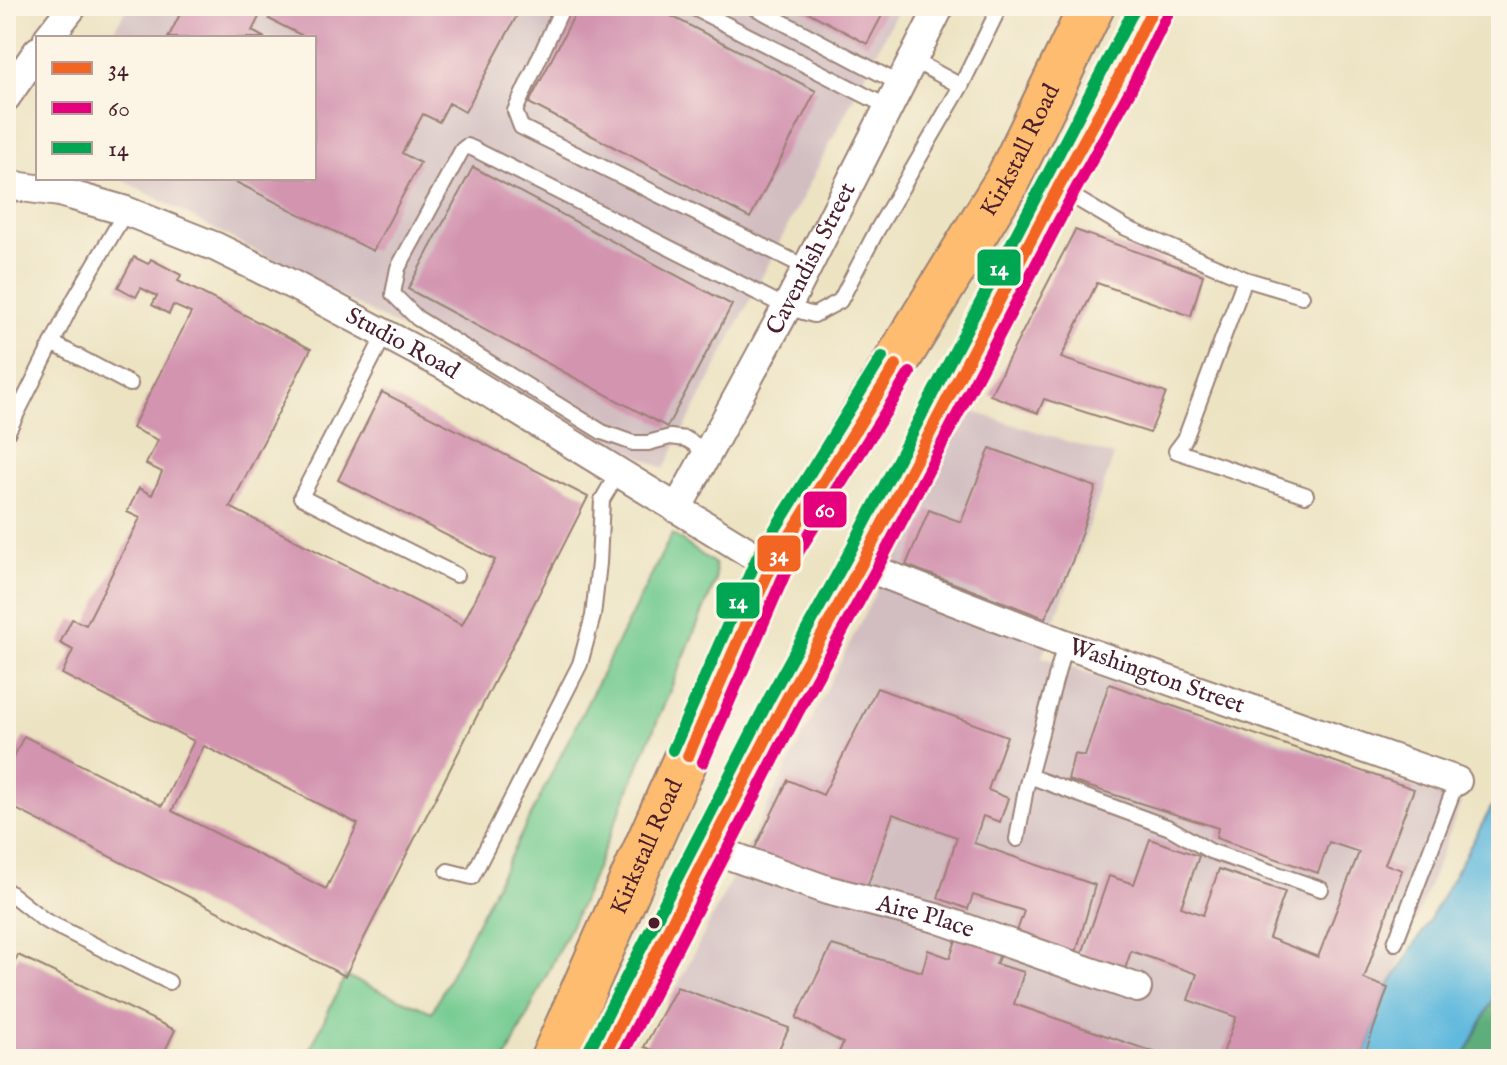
<svg xmlns="http://www.w3.org/2000/svg" width="1507" height="1065" viewBox="0 0 1507 1065" font-family="'IM FELL English',serif">
  <style>
    .industrial { fill: #d2bec1 }
    .green { fill: #72ca90; stroke: #5e745e; stroke-width: 2 }
    .forest { fill: #5dae7a; stroke: #546652; stroke-width: 2 }
    .water { fill: #61b9de; stroke: #566c84; stroke-width: 2 }
    .building { fill: #d394b0; fill-rule: evenodd }
    .lines { fill: none; stroke-linecap: round; stroke-linejoin: round }
    .lane-casing { stroke: #9b8176; stroke-width: 18 }
    .street-casing { stroke: #9b8176; stroke-width: 32 }
    .primary-casing { stroke: #9b8176; stroke-width: 48 }
    .lane { stroke: #fff; stroke-width: 14 }
    .street { stroke: #fff; stroke-width: 28 }
    .primary { stroke: #fdbc6f; stroke-width: 44 }
    .bus-1-casing { stroke: #fcf5e5; stroke-width: 18 }
    .bus-2-casing { stroke: #fcf5e5; stroke-width: 18 }
    .bus-3-casing { stroke: #fcf5e5; stroke-width: 18 }
    .bus-1 { stroke: #f26522; stroke-width: 12 }
    .bus-2 { stroke: #e5007d; stroke-width: 12 }
    .bus-3 { stroke: #00a651; stroke-width: 12 }
    .bus-dot { fill: #4a1f2b; stroke: #fcf5e5; stroke-width: 3 }
    .labels { text-anchor: middle; dominant-baseline: central; stroke-width: 6; stroke-linejoin: round; paint-order: stroke }
    .street-label { font-size: 24px; fill: #4a1f2b; stroke: #fcf5e5 }
    .line-badge { stroke: #fcf5e5; stroke-width: 3 }
    .badge-label { font-size: 22px; text-anchor: middle; font-weight: bold; fill: #fff }
  </style>
  <rect width="100%" height="100%" fill="#fcf5e5"/>
  <filter id="ink" filterUnits="userSpaceOnUse"><feTurbulence type="fractalNoise" baseFrequency=".0125" numOctaves="2"/><feDisplacementMap in="SourceGraphic" scale="16" xChannelSelector="R" yChannelSelector="G"/><feConvolveMatrix kernelMatrix="1 2 1 2 8 2 1 2 1" color-interpolation-filters="sRGB"/></filter>
  <filter id="wash" filterUnits="userSpaceOnUse"><feTurbulence type="fractalNoise" baseFrequency=".006" numOctaves="4" result="noise"/><feDisplacementMap in="SourceGraphic" scale="32" xChannelSelector="R" yChannelSelector="G"/><feGaussianBlur stdDeviation="1.8" result="paint"/><feColorMatrix in="noise" values="0 0 0 0 0 0 0 0 0 0 0 0 0 0 0 0 0 1.4 0 .05"/><feComposite in="paint" operator="in"/></filter>
  <g filter="url(#wash)">
    <rect width="100%" height="100%" fill="#ece3c2"/>
    <path class="industrial" d="M128 6H900L664 469 119 178H314V38H109Z
      M961 408 1114 456 1042 657 1461 803 1362 1059H638L677 987 876 591Z"/>
    <path class="green" d="M672 534 715 564 716 580 582 902 506 1059H291L308 1054 345 976 432 1012Z"/>
    <path class="forest" d="M1501 983V1059H1463Z"/>
    <path class="water" d="M1501 790V983L1463 1059H1363L1388 988 1425 928Z"/>
    <g id="blocks">
      <path class="building" d="M184 6H245L260 15 252 31 265 38H168Z
        M276 6H522L465 112 449 103 439 122 423 114 402 153 420 163 373 251 228 178H314V38H299L301 35 269 19Z
        M579 6H652L816 91 750 218 529 103Z
        M797 6H887L867 44Z
        M473 167 732 305 667 427 408 289Z
        M1075 230 1203 275 1191 316 1097 283 1061 358 1166 393 1150 433 1044 399 1038 413 990 395Z
        M134 257 148 264 151 259 181 275 178 281 311 349 230 507 462 625 495 560 338 480 382 392 588 497 345 976 6 804V772L24 736 162 806 194 741 62 674 73 650 60 643 72 619 86 625 140 518 127 512 139 488 152 495 162 472 146 464 158 440 132 428 191 313 173 305 169 314 152 305 157 296 141 288 136 297 118 287ZM204 746 358 824 326 889 172 811Z
        M990 448 1096 487 1072 562 1045 618 906 565 929 510 961 522Z
        M1109 684 1414 789 1385 864 1402 870 1364 979 1388 988 1363 1059H1221L1236 1017 1188 1000 1197 974 1131 951 1124 972 1081 957 1109 876 1134 884 1150 839 1199 856 1181 907 1203 915 1219 869 1285 892 1269 938 1318 957 1359 852 1329 842 1318 873 1216 838 1218 828 1068 780 1074 754 1085 756Z
        M877 688 1007 736 988 790 1008 798 1000 822 983 816 974 843 1095 885 1074 960 1014 940 1024 911 973 895 968 909 938 898 957 837 893 814 866 890 752 854 788 780 823 795Z
        M957 937 1002 950 996 964 1024 972 1014 1004 1174 1059H836L843 1043 796 1018 832 945 922 972 928 950 950 958Z
        M18 955 175 1030 161 1059H13L6 1056V997L12 984 6 981Z
        M677 987 789 1028 774 1059H677L644 1047Z"/>
    </g>
  </g>
  <g filter="url(#ink)">
    <use href="#blocks" fill-opacity="0" stroke="#9b8176" stroke-width="2"/>
    <g class="lines">
      <defs>
        <path id="lane" d="M563 6 515 111 521 127 807 268
          M690 6 888 107
          M752 6 900 84
          M913 60 961 86 1000 6
          M1062 190 1126 228 1245 279 1302 296
          M1245 279 1185 439 1176 451 1306 495
          M385 334 301 497 456 575
          M52 343 130 384
          M6 435 75 298 126 211
          M708 452 686 439 670 437 648 443H633L602 432 417 318 393 294 398 268 462 150 467 146 474 149 786 307 814 315 840 301 876 232 961 86
          M1029 776 1170 828 1210 851 1321 889
          M1017 839 1026 788 1065 644
          M448 871 472 877 580 664 593 616 599 563 602 500 619 471
          M6 890 44 920 169 982
          M1395 943 1457 781"/>
        <g id="street">
          <path d="M48 38 73 6"/>
          <path d="M6 97 38 51"/>
          <path id="s1" d="M6 185 60 192 126 211 216 247 295 286 447 367 771 566"/>
          <path id="s2" d="M677 509 789 303 940 6"/>
          <path id="s3" d="M861 565 1065 644 1457 781"/>
          <path id="s4" d="M712 849 827 890 936 918 1137 988"/>
        </g>
        <g id="primary">
          <path id="s5" d="M553 1059 771 566 1007 181 1092 6"/>
          <path d="M602 1059 784 704 861 565 1058 188 1116 83 1154 6"/>
        </g>
      </defs>
      <use href="#lane" class="lane-casing"/>
      <use href="#street" class="street-casing"/>
      <use href="#primary" class="primary-casing"/>
      <use href="#lane" class="lane"/>
      <use href="#street" class="street"/>
      <use href="#primary" class="primary"/>
      <defs>
        <path id="bus-1" d="M688 756 771 566 896 365
          M602 1059 784 704 861 565 1058 188 1116 83 1154 6"/>
        <path id="bus-2" d="M703 762 785 573 910 373
          M620 1059 798 712 875 572 1072 196 1130 91 1168 13"/>
        <path id="bus-3" d="M673 750 757 558 882 357
          M588 1052 770 697 847 557 1136 6"/>
      </defs>
      <use href="#bus-1" class="bus-1-casing"/>
      <use href="#bus-2" class="bus-2-casing"/>
      <use href="#bus-3" class="bus-3-casing"/>
      <use href="#bus-1" class="bus-1"/>
      <use href="#bus-2" class="bus-2"/>
      <use href="#bus-3" class="bus-3"/>
    </g>
  </g>
  <circle class="bus-dot" cx="654" cy="923" r="7"/>
  <g class="labels">
    <g class="street-label">
      <text stroke="none"><textPath href="#s5" startOffset="1024">Kirkstall Road</textPath></text>
      <text stroke="none"><textPath href="#s2" startOffset="284">Cavendish Street</textPath></text>
      <text stroke="none"><textPath href="#s1" startOffset="430">Studio Road</textPath></text>
      <text stroke="none"><textPath href="#s3" startOffset="316">Washington Street</textPath></text>
      <text stroke="none"><textPath href="#s5" startOffset="232">Kirkstall Road</textPath></text>
      <text stroke="none"><textPath href="#s4" startOffset="224">Aire Place</textPath></text>
    </g>
  </g>
  <g class="line-badge">
    <rect x="976" y="248" width="46" height="39" rx="8" fill="#00a651"/>
    <rect x="802" y="490" width="46" height="39" rx="8" fill="#e5007d"/>
    <rect x="756" y="534" width="46" height="39" rx="8" fill="#f26522"/>
    <rect x="715" y="581" width="46" height="39" rx="8" fill="#00a651"/>
  </g>
  <g class="badge-label">
    <text x="999" y="275">14</text>
    <text x="825" y="517">60</text>
    <text x="779" y="561">34</text>
    <text x="738" y="608">14</text>
  </g>
  <rect width="1507" height="1065" fill="none" stroke="#fcf5e5" stroke-width="32"/>
  <rect x="36" y="36" width="280" height="144" fill="#fcf5e5" stroke="#b59f9b" stroke-width="2"/>
  <rect x="52" y="62" width="40" height="12" fill="#f26522" stroke="#b59f9b" stroke-width="2"/>
  <text x="108" y="76" font-size="24" fill="#4a1f2b">34</text>
  <rect x="52" y="102" width="40" height="12" fill="#e5007d" stroke="#b59f9b" stroke-width="2"/>
  <text x="108" y="116" font-size="24" fill="#4a1f2b">60</text>
  <rect x="52" y="142" width="40" height="12" fill="#00a651" stroke="#b59f9b" stroke-width="2"/>
  <text x="108" y="156" font-size="24" fill="#4a1f2b">14</text>
</svg>
